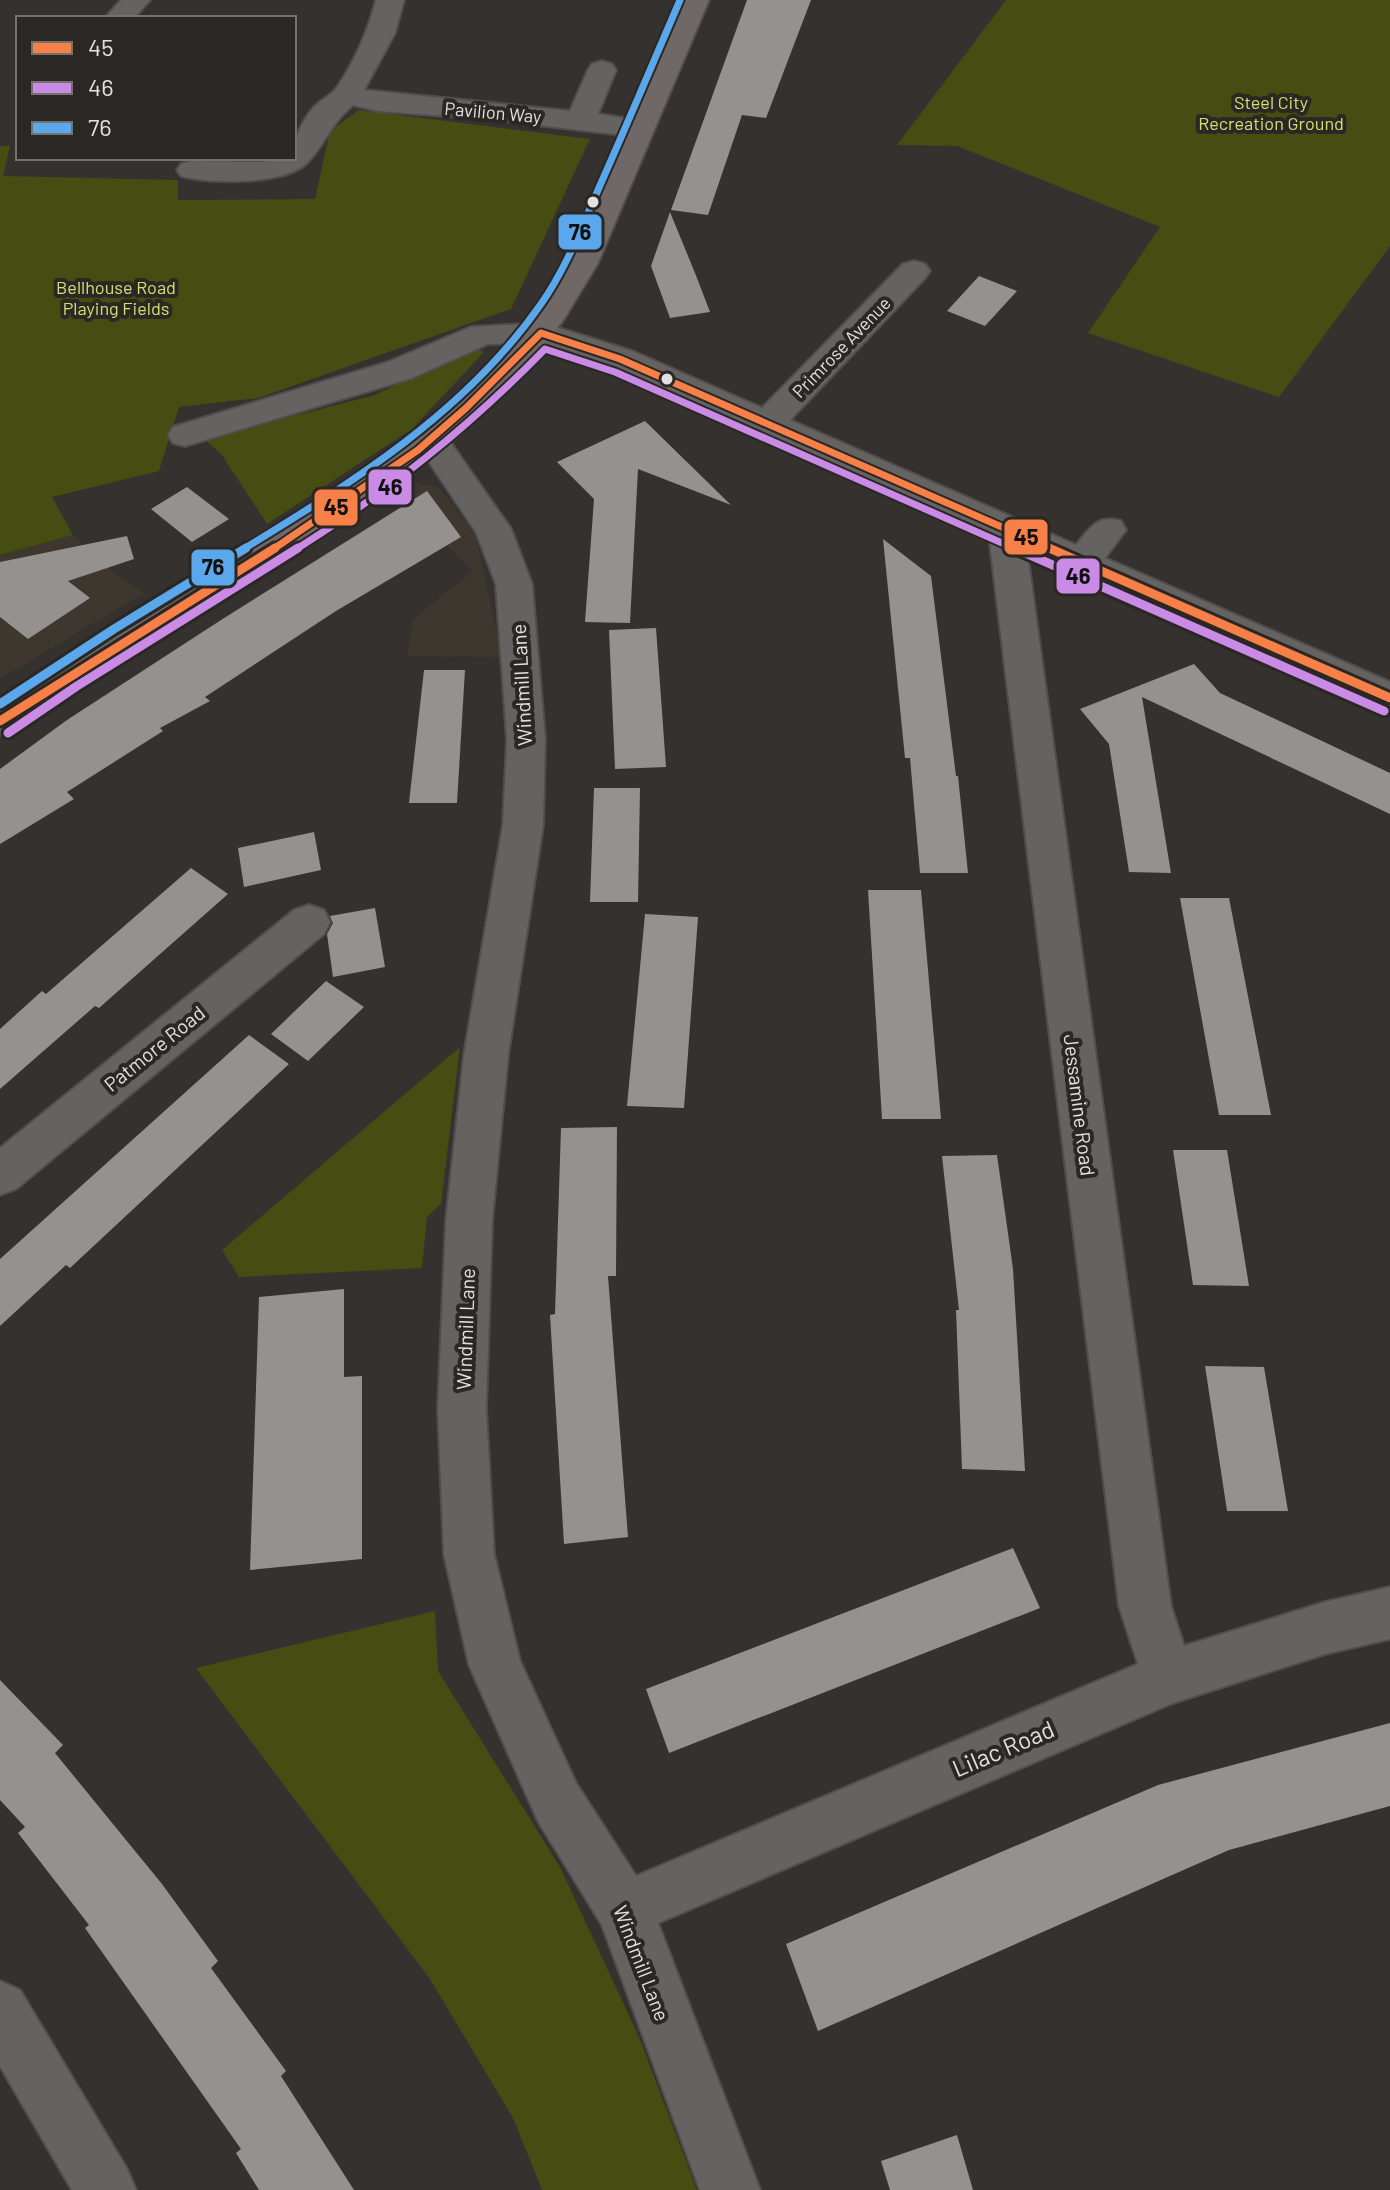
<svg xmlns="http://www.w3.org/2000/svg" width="1390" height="2190" viewBox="0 0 1390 2190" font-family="Barlow,sans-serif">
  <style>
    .built { fill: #3e372f }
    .green { fill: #464d13 }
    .building { fill: #94918f }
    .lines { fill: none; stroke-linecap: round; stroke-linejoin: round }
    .minor-casing { stroke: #504e4c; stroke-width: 4 }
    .major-casing { stroke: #504e4c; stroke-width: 4 }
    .minor { fill: #646362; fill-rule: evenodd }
    .major { fill: #6f6866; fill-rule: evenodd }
    .bus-1-far1-casing { stroke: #2b2724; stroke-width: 11 }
    .bus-1-casing { stroke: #2b2724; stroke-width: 15 }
    .bus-2-far1-casing { stroke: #2b2724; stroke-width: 11 }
    .bus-2-casing { stroke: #2b2724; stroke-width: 15 }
    .bus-3-far1-casing { stroke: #2b2724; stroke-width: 11 }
    .bus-3-casing { stroke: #2b2724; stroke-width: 15 }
    .bus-1-far1 { stroke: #f78048; stroke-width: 7 }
    .bus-1 { stroke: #f78048; stroke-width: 9 }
    .bus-2-far1 { stroke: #ca8be6; stroke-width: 7 }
    .bus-2 { stroke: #ca8be6; stroke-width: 9 }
    .bus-3-far1 { stroke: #5aa8eb; stroke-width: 7 }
    .bus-3 { stroke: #5aa8eb; stroke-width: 9 }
    .bus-dot { fill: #e3e1df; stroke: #2b2724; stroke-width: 3 }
    .labels { text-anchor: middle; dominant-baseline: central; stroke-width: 8; stroke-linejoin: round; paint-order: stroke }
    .far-park-label { font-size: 18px; fill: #cfe26f; stroke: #2b2724 }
    .far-street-label { font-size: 18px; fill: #e3e1df; stroke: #2b2724 }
    .street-label { font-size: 20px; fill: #e3e1df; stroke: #2b2724 }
    .near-street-label { font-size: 24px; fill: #e3e1df; stroke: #2b2724 }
    .line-badge { stroke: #2b2724; stroke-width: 3 }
    .pale-badge-label { font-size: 22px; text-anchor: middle; font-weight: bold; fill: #111 }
  </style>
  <rect width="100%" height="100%" fill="#34312f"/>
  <path class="built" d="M404 481 438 487 475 532 502 657 407 656 413 619 473 571 445 543 382 493Z
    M73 535 108 568 144 593 0 679V555Z"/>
  <path class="green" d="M1006 0H1390V246L1279 397 1088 333 1160 227 957 146 897 145Z
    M359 110 590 139 511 309 258 398 179 407 159 471 52 497 73 535 0 555V146H10L3 176 178 180V200L315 199 330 131Z
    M473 347 484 352 412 429 267 524 222 455 204 439 375 395Z
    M460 1047 441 1204 427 1217 422 1268 239 1277 222 1250Z
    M435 1611 438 1671 560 1867 639 2037 697 2190H542L513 2118 430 1979 196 1668Z"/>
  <path class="building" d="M747 0H811L766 118 742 115 708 215 671 210Z
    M670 212 695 273 710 312 670 318 651 266Z
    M979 276 1017 291 985 326 947 311Z
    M645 421 731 505 638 469 630 623 585 622 594 499 557 462Z
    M187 487 229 519 192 542 151 509Z
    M427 491 461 537 336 611 205 697 210 701 160 728 163 731 67 792 74 799 0 844V769L67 720 221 620Z
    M127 536 134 559 68 581 90 598 28 639 0 617V562Z
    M883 539 931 576 956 776H958L968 873H920L910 758H905Z
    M656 628 666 767 615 769 609 630Z
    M1194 664 1220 693 1390 773V814L1142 697 1171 873 1129 872 1109 744 1080 709Z
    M424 670H465L457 803H409Z
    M594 788H640L638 902H590Z
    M314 832 321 870 244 887 238 848Z
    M191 868 228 894 99 1008 95 1006 0 1089V1029L42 991 46 994Z
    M868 890H921L941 1119H882Z
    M1180 898H1229L1271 1115H1219Z
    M375 908 385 967 333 977 327 934 333 923 330 916Z
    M645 914 698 917 684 1108 627 1106Z
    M326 981 364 1007 308 1061 271 1034Z
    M249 1035 289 1064 70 1268 66 1265 0 1326V1259Z
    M617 1127 616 1276H608L628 1537 564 1544 550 1315 555 1314 561 1128Z
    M1173 1150H1227L1249 1286 1193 1285Z
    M997 1155 1013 1269 1025 1471 962 1469 956 1310H959L942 1156Z
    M344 1289V1377L362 1376V1559L250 1570 259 1297Z
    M1205 1366 1264 1367 1288 1511H1227Z
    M1013 1548 1040 1608 669 1753 646 1689Z
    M0 1680 63 1745 55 1753 162 1884 218 1961 211 1968 286 2071 281 2076 354 2190H259L236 2153 241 2149 85 1928 89 1925 18 1833 25 1827 0 1800Z
    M1390 1723V1806L1229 1850 818 2031 786 1944 1158 1785Z
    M957 2135 973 2190H890L881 2161Z"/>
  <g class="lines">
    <defs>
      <path id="minor" d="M121 0H150L134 18H105Z
        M376 0H404L395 33 364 90 570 111 588 70 592 64 602 61 612 64 616 70 598 114 649 122 654 128 649 134 639 137 488 119 378 111 353 105C331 123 325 144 307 163 284 185 211 184 181 176L177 170 181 164 192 161 260 162 294 158C294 138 301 122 314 107 322 99 332 95 338 86 356 59 368 31 376 0Z
        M914 261 925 264 930 271 925 278 790 420 1076 545C1090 528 1097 514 1121 521L1126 530 1105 558 1390 682V712L1027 552 1171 1606 1184 1646 1325 1602 1390 1587V1639L1325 1654 1173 1703 658 1923 760 2190H700L602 1925 538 1821 469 1665 444 1554 438 1409 446 1221 464 1055 503 825 507 739 496 584 476 532 415 441 420 433 432 430 444 433 511 529 532 584 545 739 543 825 508 1055 492 1221 486 1409 494 1554 520 1661 576 1783 636 1876 1138 1664 1119 1606 989 535 608 367 539 343 488 344 412 378 185 446 173 443 168 435 173 427 388 362 471 327 541 323 552 326 632 351 762 408 903 264Z
        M309 905 324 910 330 922 324 934 16 1189 0 1195V1148L294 910Z
        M0 1981 20 1990 127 2169 136 2190H72L0 2066Z"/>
      <path id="major" d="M681 0H709L598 263 564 319 531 363 493 403 453 440 364 506 108 667 14 731 0 735V701L81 647 339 489 428 424 470 388 508 348 540 307 566 263Z"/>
    </defs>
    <use href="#minor" class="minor-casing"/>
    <use href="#major" class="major-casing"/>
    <use href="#minor" class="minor"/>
    <use href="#major" class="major"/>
    <defs>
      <path id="bus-1-far1" d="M272 550 418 450 466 408 541 333 620 359 1054 550"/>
      <path id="bus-1" d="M1049 548 1390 698
        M0 721 275 548"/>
      <path id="bus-2-far1" d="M295 550C390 490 466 430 545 349L615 372 1018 550"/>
      <path id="bus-2" d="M1014 548 1384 711
        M8 733 77 686 298 548"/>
      <path id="bus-3-far1" d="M242 550C353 482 465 413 541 304 565 270 581 229 598 190 626 127 653 63 680 0"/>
      <path id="bus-3" d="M0 704 114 629 246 548"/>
    </defs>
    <use href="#bus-1-far1" class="bus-1-far1-casing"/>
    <use href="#bus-1" class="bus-1-casing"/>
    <use href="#bus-2-far1" class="bus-2-far1-casing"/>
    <use href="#bus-2" class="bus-2-casing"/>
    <use href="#bus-3-far1" class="bus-3-far1-casing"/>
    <use href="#bus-3" class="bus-3-casing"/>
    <use href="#bus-1-far1" class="bus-1-far1"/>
    <use href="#bus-1" class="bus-1"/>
    <use href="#bus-2-far1" class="bus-2-far1"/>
    <use href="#bus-2" class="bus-2"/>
    <use href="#bus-3-far1" class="bus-3-far1"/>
    <use href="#bus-3" class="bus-3"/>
  </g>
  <g class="bus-dot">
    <circle cx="593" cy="202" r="7"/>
    <circle cx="667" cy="379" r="7"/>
  </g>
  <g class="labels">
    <g class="far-park-label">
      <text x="1271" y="102">Steel City<tspan x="1271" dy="21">Recreation Ground</tspan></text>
      <text x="116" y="287">Bellhouse Road<tspan x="116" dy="21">Playing Fields</tspan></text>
    </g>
    <g class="far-street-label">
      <text transform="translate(493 112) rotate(5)">Pavilion Way</text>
      <text transform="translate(841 347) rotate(-46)">Primrose Avenue</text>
    </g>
    <g class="street-label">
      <text transform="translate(521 685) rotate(-93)">Windmill Lane</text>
      <text transform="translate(154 1048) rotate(-39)">Patmore Road</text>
      <text transform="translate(1080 1105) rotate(83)">Jessamine Road</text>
      <text transform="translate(465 1329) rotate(-88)">Windmill Lane</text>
      <text transform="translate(642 1963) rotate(69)">Windmill Lane</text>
    </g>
    <g class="near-street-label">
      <text transform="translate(1003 1748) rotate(-23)">Lilac Road</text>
    </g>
  </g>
  <g class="line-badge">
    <rect x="557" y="213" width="46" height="38" rx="8" fill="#5aa8eb"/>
    <rect x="367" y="468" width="46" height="38" rx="8" fill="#ca8be6"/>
    <rect x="313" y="488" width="46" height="39" rx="8" fill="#f78048"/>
    <rect x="1003" y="518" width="46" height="38" rx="8" fill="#f78048"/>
    <rect x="190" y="548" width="46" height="39" rx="8" fill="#5aa8eb"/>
    <rect x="1055" y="557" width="46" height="38" rx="8" fill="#ca8be6"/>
  </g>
  <g class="pale-badge-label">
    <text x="580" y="240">76</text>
    <text x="390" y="495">46</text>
    <text x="336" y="515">45</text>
    <text x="1026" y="545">45</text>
    <text x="213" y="575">76</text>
    <text x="1078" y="584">46</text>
  </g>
  <rect x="16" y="16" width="280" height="144" fill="#2b2724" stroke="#75716f" stroke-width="2"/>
  <rect x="32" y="42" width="40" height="12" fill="#f78048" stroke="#75716f" stroke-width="2"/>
  <text x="88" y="56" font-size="24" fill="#e3e1df">45</text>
  <rect x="32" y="82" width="40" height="12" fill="#ca8be6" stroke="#75716f" stroke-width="2"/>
  <text x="88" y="96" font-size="24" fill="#e3e1df">46</text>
  <rect x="32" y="122" width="40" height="12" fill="#5aa8eb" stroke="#75716f" stroke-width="2"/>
  <text x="88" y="136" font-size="24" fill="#e3e1df">76</text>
</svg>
